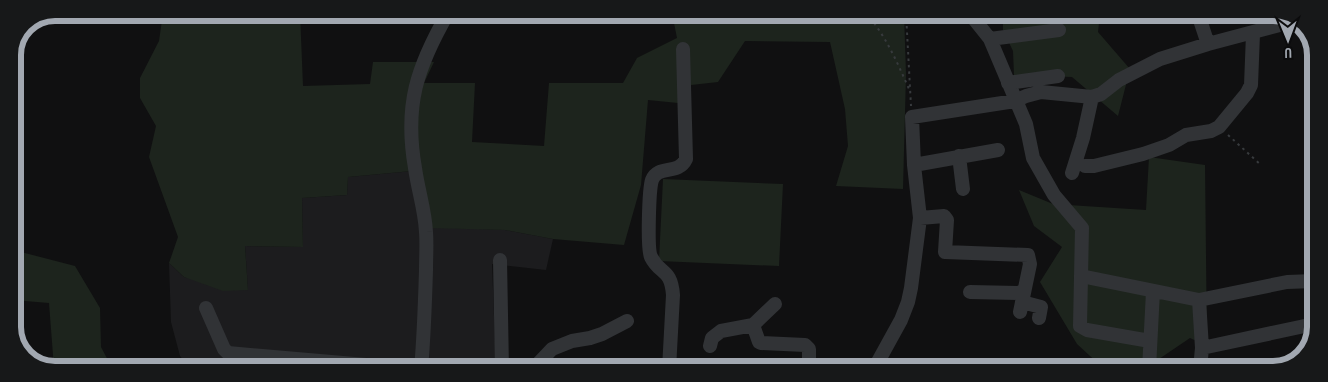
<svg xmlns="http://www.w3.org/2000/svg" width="1328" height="382" viewBox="0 0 1328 382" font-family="'PT Sans Narrow',sans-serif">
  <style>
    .built { fill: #1c1c1e }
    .green { fill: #1d241d }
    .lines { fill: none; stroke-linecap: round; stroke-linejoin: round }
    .path { stroke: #373a3d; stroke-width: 2; stroke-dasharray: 2.5 4; stroke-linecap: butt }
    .minor { stroke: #313336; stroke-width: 14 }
    .rim { fill: none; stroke: #a2a8b1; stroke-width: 6 }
  </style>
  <rect width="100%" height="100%" fill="#101011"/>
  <path class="built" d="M412 171 428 227 505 230 553 239 546 270 492 264 496 369 190 368 180 356 171 322 169 263 184 277 248 290 245 246 303 247 302 198 347 195 348 177Z"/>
  <path class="green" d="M163 13H300L303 86 370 84 373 62H434L424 83H475L472 142 544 146 549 83H623L637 58 677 38 672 13H904L906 74 903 189 836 186 848 146 845 109 830 42 745 41 718 82 682 86 678 103 648 100 641 185 624 245 553 239 505 230 428 228 412 171 348 177 347 195 302 198 303 247 245 246 248 290 223 291 184 277 169 263 178 237 149 157 156 126 140 98V78L159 41Z
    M1003 14H1100L1098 32 1130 69 1118 116 1072 77 1014 75 1013 51 1003 30Z
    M1149 157 1205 165 1207 346 1190 338 1159 359 1155 369H1102V367L1077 344 1040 282 1062 247 1034 226 1019 190 1053 204 1146 210Z
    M663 179 783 184 779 266 659 261Z
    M13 224 21 252 75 266 100 308 101 347 112 368H54L49 303 13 300Z"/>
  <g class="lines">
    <path class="path" d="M866 13C886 36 897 62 909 89
      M906 13 911 106
      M1228 135 1261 165"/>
    <path class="minor" d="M205 13C213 19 223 17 232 13
      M970 14 990 39 1026 124 1033 158 1054 195 1082 228 1080 326 1087 330 1150 341
      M1198 14 1208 44
      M990 39 1059 30
      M1008 83 1058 76
      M959 156 963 189
      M914 165 998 150
      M1085 166H1094L1143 154 1169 145 1186 135 1211 131 1219 127 1247 93 1251 85 1253 34
      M1072 173 1083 138 1092 97
      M920 218 944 216 947 220 945 252 1028 255 1030 264 1020 312
      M500 260 502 369
      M1081 276 1199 300
      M970 292 1024 293
      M1022 302 1041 307 1039 318
      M775 304 753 325 759 342 761 343 805 345 809 349V369
      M206 308 224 349 228 353 412 369
      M710 346 712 338 721 331 753 325
      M1202 348 1314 324
      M421 369C424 336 425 303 426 270 426 257 427 244 426 232 425 210 418 190 415 168 404 105 417 67 448 13
      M533 369 552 349 572 341 590 338 602 334 627 321
      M669 369 673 295C671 268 660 275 651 257 647 249 649 189 652 180 658 164 678 176 686 159L683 49
      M874 369 901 320 908 302 911 288 920 218 914 165 912 117 1015 101 1026 96 1041 92 1092 97 1101 94 1119 80 1160 59 1208 44 1295 21
      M1149 369 1153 291
      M1200 369 1202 348 1199 300 1287 282 1314 281"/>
  </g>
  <path d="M0 0H1328V382H0ZM55 21H1273A34 34 0 0 1 1307 55V327A34 34 0 0 1 1273 361H55A34 34 0 0 1 21 327V55A34 34 0 0 1 55 21Z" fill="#171819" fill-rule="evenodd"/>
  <path class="rim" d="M55 21H1273A34 34 0 0 1 1307 55V327A34 34 0 0 1 1273 361H55A34 34 0 0 1 21 327V55A34 34 0 0 1 55 21Z"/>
  <g transform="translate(1288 40) rotate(179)" stroke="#0b0b0c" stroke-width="4" paint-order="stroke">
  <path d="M0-4L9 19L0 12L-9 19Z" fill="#a2a8b1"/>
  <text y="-8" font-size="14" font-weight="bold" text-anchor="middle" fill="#a2a8b1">U</text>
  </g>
</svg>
